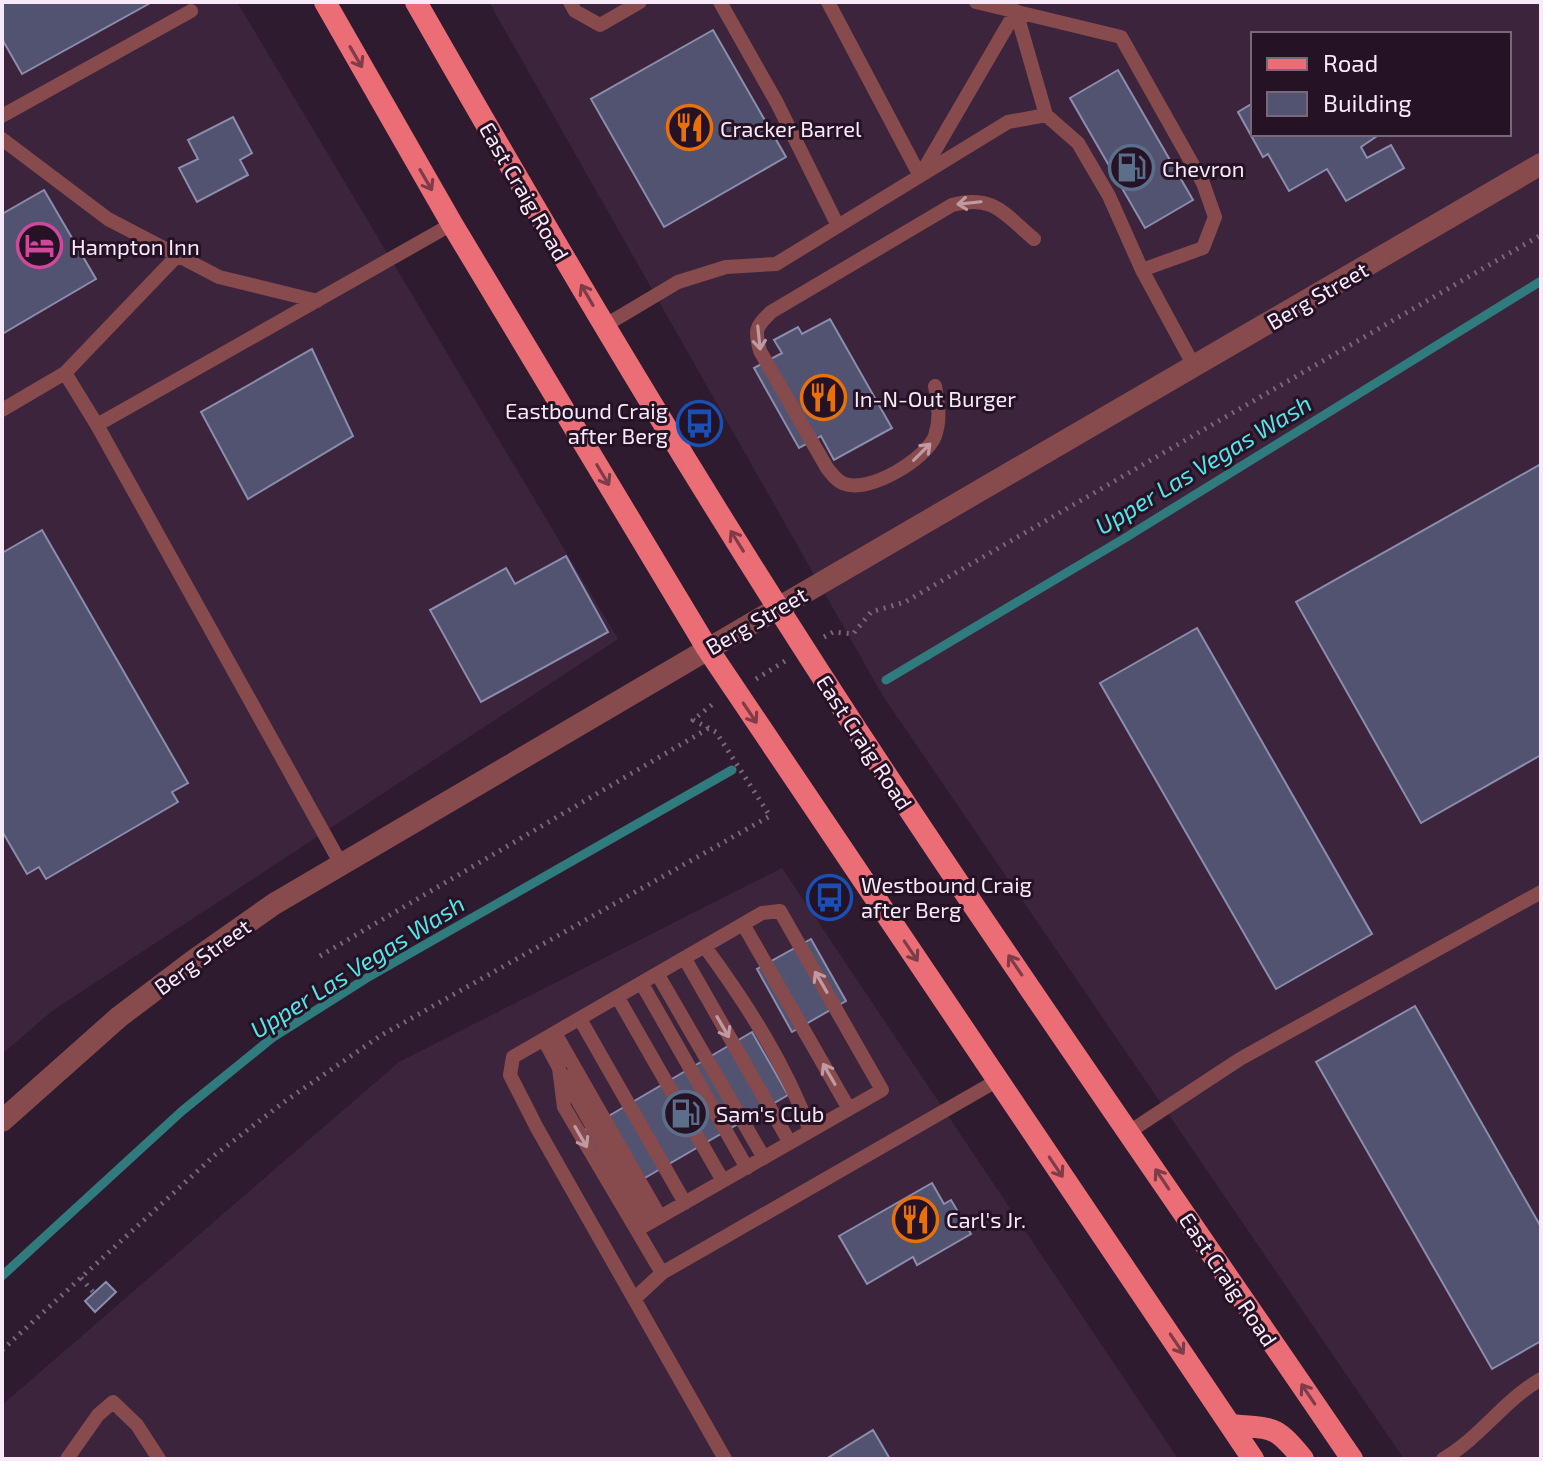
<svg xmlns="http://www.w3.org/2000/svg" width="1543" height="1461" viewBox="0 0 1543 1461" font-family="'Exo 2',sans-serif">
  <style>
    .built { fill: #3d243d; fill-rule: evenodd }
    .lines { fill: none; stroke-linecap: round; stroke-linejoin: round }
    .stream { stroke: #2f7b7d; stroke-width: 9 }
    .building { fill: #525370; stroke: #8b8dac; stroke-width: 2 }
    .path { stroke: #796779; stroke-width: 5; stroke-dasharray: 2 6; stroke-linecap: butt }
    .service { stroke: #884b4d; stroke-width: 14 }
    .minor { stroke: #884b4d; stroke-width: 22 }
    .tertiary { stroke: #884b4d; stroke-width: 22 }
    .primary { stroke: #eb6d75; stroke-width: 22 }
    .oneway { stroke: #7e3b49 }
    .oneway2 { stroke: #c09aa2 }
    .labels { text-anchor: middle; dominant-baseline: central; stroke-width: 6; stroke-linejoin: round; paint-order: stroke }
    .poi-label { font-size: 22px; fill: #f7e9f7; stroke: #251225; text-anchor: start }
    .street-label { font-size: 22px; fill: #f7e9f7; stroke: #251225 }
    .water-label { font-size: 24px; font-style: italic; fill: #53e6e9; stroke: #251225 }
  </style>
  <rect width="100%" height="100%" fill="#2f1b2f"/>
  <path class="built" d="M2 2H237L618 639 52 1011 2 1054Z
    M489 2H1541V1459H1404L883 696ZM1253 34H1509V134H1253Z
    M782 868 1178 1459H2V1405L399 1062Z"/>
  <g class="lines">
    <path class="stream" d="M886 680 1125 538 1541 281
      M2 1276 182 1111 272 1038 370 976 732 770"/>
  </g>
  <path class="building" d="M2 2H152L22 74 2 39Z
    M713 30 786 157 664 227 591 99Z
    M1118 70 1193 200 1145 228 1070 98Z
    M1253 103V134H1380L1361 147 1367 158 1391 145 1404 168 1346 201 1327 169 1289 191 1268 154 1263 157 1238 112Z
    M233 117 252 153 240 160 248 175 197 202 179 168 198 159 188 140Z
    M44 190 96 279 2 334V214Z
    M830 319 892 428 834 460 821 436 799 448 754 368 782 353 774 340 798 327 802 334Z
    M312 349 353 436 248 499 201 412Z
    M1541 464V755L1421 823 1296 602Z
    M42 530 188 783 172 792 178 802 46 879 39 867 27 874 2 831V553Z
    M566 556 608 632 481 702 430 610 506 568 515 584Z
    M1197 628 1372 934 1276 989 1100 683Z
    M811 939 846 1001 792 1032 757 969Z
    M1415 1006 1541 1227V1341L1492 1369 1316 1062Z
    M752 1032 788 1095 619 1193 583 1131Z
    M932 1183 944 1204 951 1200 971 1234 917 1265 913 1257 867 1284 839 1236Z
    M106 1282 116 1292 95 1312 85 1301Z
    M873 1430 890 1459H826Z"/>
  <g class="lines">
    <path class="path" d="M824 637 833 632 853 634 871 612 905 602 1541 235
      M756 679 785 661
      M320 956 709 728
      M81 1278 94 1293
      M2 1350 215 1155 284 1102 380 1036 770 816 716 732 693 720 713 704"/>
    <path class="service" d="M570 2 575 11 600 25 640 2
      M720 2 777 103 838 226
      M828 2 920 176 1016 11 1046 115
      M976 2 1121 37 1203 183 1215 217 1203 248 1142 270
      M2 116 191 11
      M2 139 108 219 219 277 317 301
      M604 326 678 282 726 267 776 264 1008 122 1046 115 1078 143 1109 196 1142 270 1194 366
      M65 373 97 425 341 864
      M935 386C938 404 941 418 935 436 926 459 870 493 845 484 837 482 832 474 827 468L760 351C754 329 756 327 771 312L952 205C994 194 1004 214 1034 239
      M2 410 65 373 178 255
      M97 425 452 224
      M743 924 762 913 780 911 882 1090 849 1109
      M705 947C747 1004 786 1065 810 1131
      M685 959 790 1143
      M658 975 764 1158
      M642 984 747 1168
      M618 998 723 1181
      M580 1019 685 1203
      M555 1033 660 1217
      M544 1040 559 1068 564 1107 662 1273
      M563 1075 648 1223
      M1129 1132 1240 1059 1541 892
      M637 1230 849 1109 743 924 513 1057 510 1075 537 1128 725 1459
      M634 1299 662 1273 998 1080
      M67 1459 98 1415 113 1402 137 1425 159 1459
      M1443 1459C1480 1438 1504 1400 1541 1379"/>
    <path class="minor" d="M778 608 1541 164"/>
    <path class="tertiary" d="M2 1121 119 1017 193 961 274 904 778 608"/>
    <path class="primary" d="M325 2 452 224 707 648 1253 1459
      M416 2C570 272 729 539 901 797 1048 1019 1202 1238 1352 1459
      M1230 1425C1274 1429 1274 1424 1303 1459"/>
  </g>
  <defs><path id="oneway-shaft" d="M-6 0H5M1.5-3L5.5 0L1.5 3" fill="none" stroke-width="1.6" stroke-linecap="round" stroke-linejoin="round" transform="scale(2)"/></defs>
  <g class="oneway">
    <use href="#oneway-shaft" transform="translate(356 57) rotate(60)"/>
    <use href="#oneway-shaft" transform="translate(426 180) rotate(60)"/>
    <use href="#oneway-shaft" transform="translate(587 295) rotate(-120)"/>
    <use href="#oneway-shaft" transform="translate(603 475) rotate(59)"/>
    <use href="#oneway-shaft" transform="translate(737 541) rotate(-122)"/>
    <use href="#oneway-shaft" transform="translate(750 713) rotate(56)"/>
    <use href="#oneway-shaft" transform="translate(911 951) rotate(56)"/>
    <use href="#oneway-shaft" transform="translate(1015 965) rotate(-124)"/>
    <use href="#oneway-shaft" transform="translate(1056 1167) rotate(56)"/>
    <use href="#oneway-shaft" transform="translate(1162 1179) rotate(-124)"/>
    <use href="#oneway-shaft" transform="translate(1177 1344) rotate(56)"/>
    <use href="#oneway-shaft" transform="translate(1308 1394) rotate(-124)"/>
  </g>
  <g class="oneway2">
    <use href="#oneway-shaft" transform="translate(969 203) rotate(174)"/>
    <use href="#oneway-shaft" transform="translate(759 338) rotate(84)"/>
    <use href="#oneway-shaft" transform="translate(922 452) rotate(-45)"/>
    <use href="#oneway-shaft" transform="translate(821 982) rotate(-120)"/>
    <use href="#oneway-shaft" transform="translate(723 1027) rotate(60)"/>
    <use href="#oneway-shaft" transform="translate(829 1074) rotate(-120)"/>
    <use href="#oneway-shaft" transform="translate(581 1137) rotate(60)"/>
  </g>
  <defs>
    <symbol id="restaurant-ring" viewBox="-11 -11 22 22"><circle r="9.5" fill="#251225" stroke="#e8710a" stroke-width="1.5"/><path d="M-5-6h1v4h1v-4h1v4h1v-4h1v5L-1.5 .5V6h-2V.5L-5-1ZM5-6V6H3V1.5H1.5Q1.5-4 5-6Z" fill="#e8710a"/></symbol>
    <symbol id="fuel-ring" viewBox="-11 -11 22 22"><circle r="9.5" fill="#251225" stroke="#5c6f8a" stroke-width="1.5"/><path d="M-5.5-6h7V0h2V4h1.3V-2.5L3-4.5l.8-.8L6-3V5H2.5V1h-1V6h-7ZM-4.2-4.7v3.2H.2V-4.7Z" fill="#5c6f8a"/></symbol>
    <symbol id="hotel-ring" viewBox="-11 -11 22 22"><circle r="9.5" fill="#251225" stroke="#d1479c" stroke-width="1.5"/><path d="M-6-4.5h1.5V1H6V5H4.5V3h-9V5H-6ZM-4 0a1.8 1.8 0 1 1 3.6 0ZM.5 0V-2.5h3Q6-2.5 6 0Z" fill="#d1479c"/></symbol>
    <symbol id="bus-ring" viewBox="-11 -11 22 22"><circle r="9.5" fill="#251225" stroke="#1a4fb4" stroke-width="1.5"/><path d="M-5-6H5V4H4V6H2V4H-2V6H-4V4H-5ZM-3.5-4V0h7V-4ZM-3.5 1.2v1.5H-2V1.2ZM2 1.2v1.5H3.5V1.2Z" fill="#1a4fb4"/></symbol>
  </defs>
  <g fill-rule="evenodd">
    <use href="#restaurant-ring" x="664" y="102" width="51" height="51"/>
    <use href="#fuel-ring" x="1106" y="142" width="51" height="51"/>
    <use href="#hotel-ring" x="14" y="220" width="51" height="51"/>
    <use href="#restaurant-ring" x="798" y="372" width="51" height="51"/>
    <use href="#bus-ring" x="674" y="398" width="51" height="51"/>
    <use href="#bus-ring" x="804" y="872" width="51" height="51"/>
    <use href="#fuel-ring" x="660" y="1088" width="51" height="51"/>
    <use href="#restaurant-ring" x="890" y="1194" width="51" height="51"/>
  </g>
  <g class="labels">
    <g class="poi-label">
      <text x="720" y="128">Cracker Barrel</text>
      <text x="1162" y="168">Chevron</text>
      <text x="71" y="246">Hampton Inn</text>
      <text x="854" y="398">In-N-Out Burger</text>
      <text x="668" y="410" text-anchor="end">Eastbound Craig<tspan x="668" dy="25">after Berg</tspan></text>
      <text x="861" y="884">Westbound Craig<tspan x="861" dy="25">after Berg</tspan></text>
      <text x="716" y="1113">Sam's Club</text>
      <text x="946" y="1219">Carl's Jr.</text>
    </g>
    <g class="street-label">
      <text transform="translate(525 191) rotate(60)">East Craig Road</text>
      <text transform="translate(1317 295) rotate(-30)">Berg Street</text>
      <text transform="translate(756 620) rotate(-30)">Berg Street</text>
      <text transform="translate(865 742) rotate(57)">East Craig Road</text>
      <text transform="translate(202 956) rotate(-36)">Berg Street</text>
      <text transform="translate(1229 1279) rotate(56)">East Craig Road</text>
    </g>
    <g class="water-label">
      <text transform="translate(1203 464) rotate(-31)">Upper Las Vegas Wash</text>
      <text transform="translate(357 966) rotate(-32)">Upper Las Vegas Wash</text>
    </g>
  </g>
  <rect width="1543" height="1461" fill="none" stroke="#f7e9f7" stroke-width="8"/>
  <rect x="1251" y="32" width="260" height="104" fill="#251225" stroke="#796879" stroke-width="2"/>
  <rect x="1267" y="58" width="40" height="12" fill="#eb6d75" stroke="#796879" stroke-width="2"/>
  <text x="1323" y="72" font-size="24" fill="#f7e9f7">Road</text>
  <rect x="1267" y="92" width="40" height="24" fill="#525370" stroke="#796879" stroke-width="2"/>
  <text x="1323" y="112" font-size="24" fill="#f7e9f7">Building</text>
</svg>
